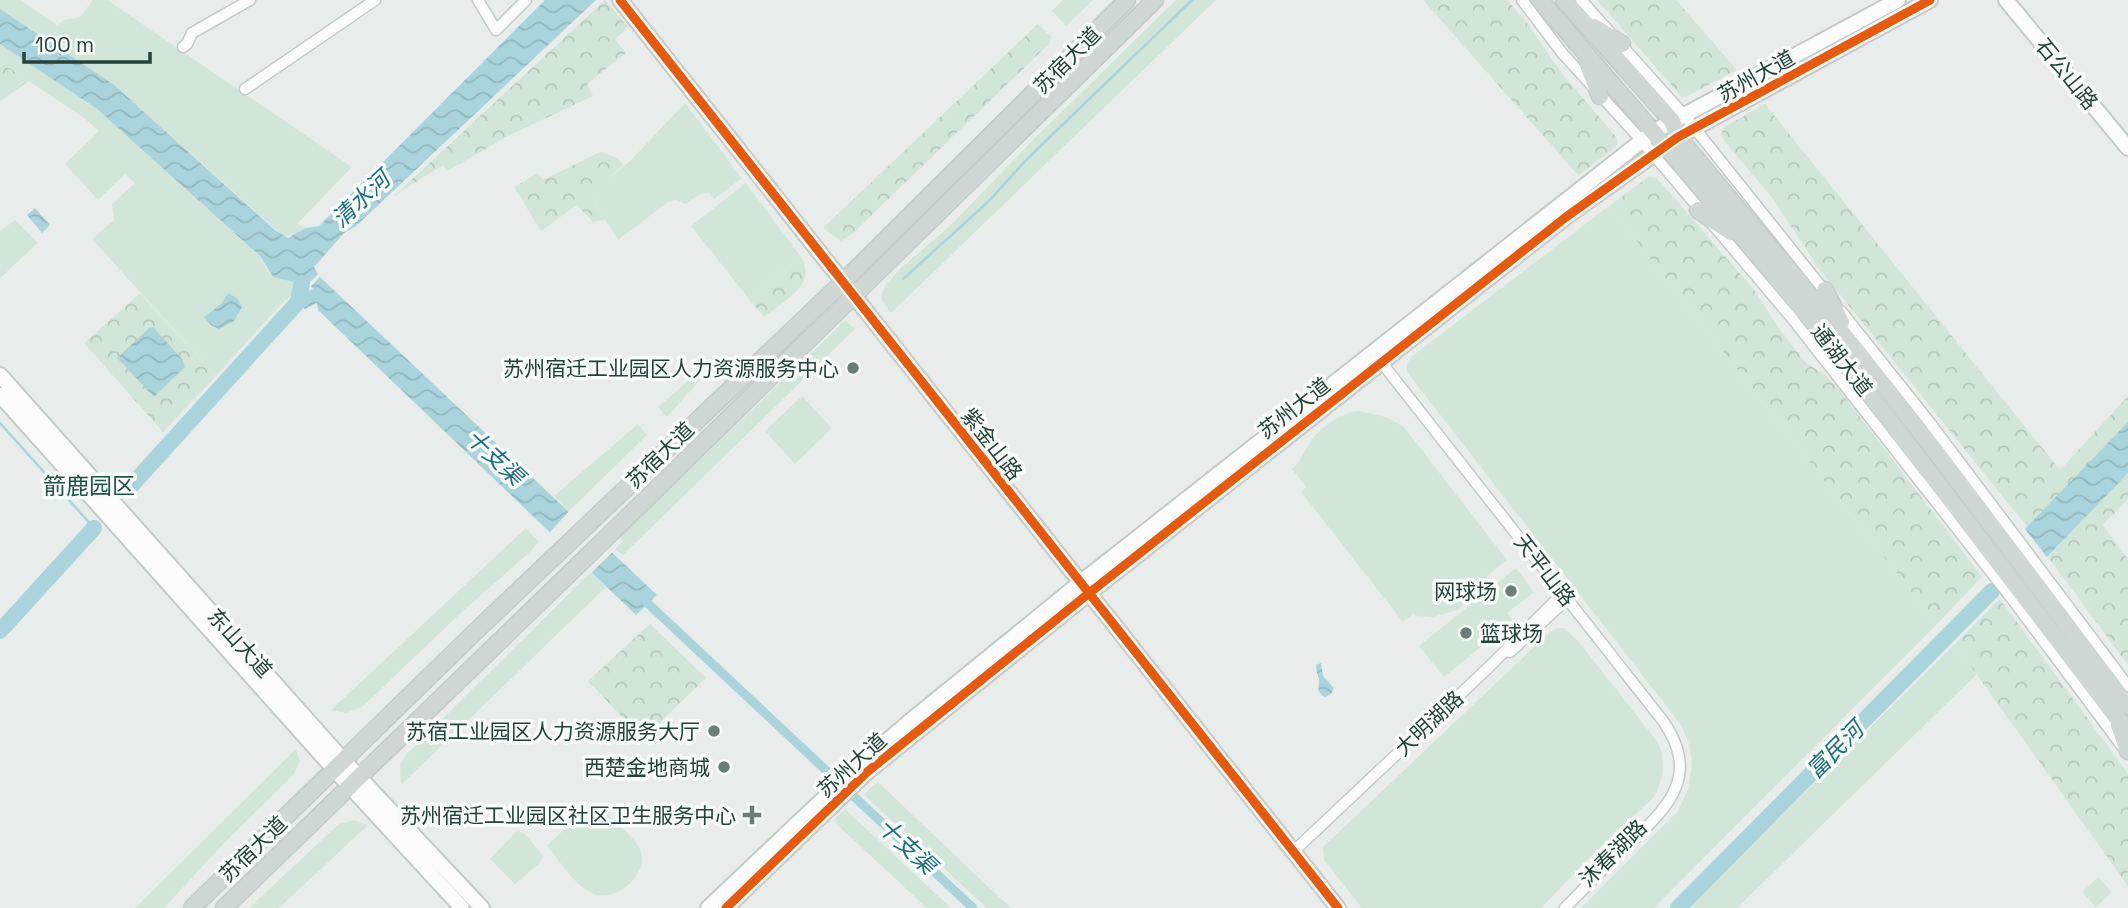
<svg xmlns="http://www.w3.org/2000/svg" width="2128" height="908" viewBox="0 0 2128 908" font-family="'Space Grotesk','Noto Sans SC',sans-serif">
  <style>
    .green { fill: #d1e6d8 }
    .forest { fill: url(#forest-crowns) }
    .water { fill: url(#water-waves) }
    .pier { fill: #e8edeb }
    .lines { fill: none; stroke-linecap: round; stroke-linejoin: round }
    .stream { stroke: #a9d4db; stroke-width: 2.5 }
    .canal { stroke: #a9d4db; stroke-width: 9 }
    .river { stroke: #a9d4db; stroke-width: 16 }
    .street-casing { stroke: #c5cac8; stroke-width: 13 }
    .secondary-casing { stroke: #c3cbc8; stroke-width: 18 }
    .primary-casing { stroke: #c3ccc9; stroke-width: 19 }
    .street { stroke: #fcfcfc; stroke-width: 10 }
    .secondary { stroke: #fcfcfc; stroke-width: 14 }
    .primary { stroke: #cfd7d5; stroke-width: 16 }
    .cycleway-casing { stroke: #f7fbf9; stroke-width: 13 }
    .cycleway { stroke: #e8590c; stroke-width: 9 }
    .poi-dot { fill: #697e78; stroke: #f7fbf9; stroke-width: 2.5 }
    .labels { text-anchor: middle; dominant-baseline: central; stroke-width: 7; stroke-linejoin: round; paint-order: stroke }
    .street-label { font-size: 21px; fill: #24423a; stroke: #f7fbf9 }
    .poi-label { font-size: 21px; fill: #24423a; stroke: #f7fbf9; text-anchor: end }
    .water-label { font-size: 23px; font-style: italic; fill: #1c6f80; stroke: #f7fbf9 }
    .neighbourhood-label { font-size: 23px; fill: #1f5548; stroke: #f7fbf9 }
  </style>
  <defs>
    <pattern id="forest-crowns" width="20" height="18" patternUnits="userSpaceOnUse" patternTransform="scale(1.75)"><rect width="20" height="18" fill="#d1e6d8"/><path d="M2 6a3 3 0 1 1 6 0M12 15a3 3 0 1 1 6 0" fill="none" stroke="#b3c6ba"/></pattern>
    <pattern id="water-waves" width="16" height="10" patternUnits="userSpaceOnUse" patternTransform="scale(1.75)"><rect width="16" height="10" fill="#a9d4db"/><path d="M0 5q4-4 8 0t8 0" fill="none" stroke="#91b7bd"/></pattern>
  </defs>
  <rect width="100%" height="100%" fill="#e8edeb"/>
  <path class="green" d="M0 0H20L57 25 64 20 80 17 93 0H107L352 167 297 224 306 228 295 236H283L113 84 0 9Z
    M1063 0H1093L1066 26 1052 11Z
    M1176 0H1216L891 313 882 301V293L886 284 901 268 951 225 1034 139Z
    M0 44 97 109 260 257 270 275 294 282 291 296 280 305 216 376 92 239 114 220 112 204 135 183 125 174 98 200 65 164 99 131 84 118 0 62Z
    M685 103 742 178 714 199 710 193C699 193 694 197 686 204L675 200 668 202 618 240 595 204 599 190 605 181 631 160Z
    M746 183 801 257 749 299 691 226Z
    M1609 206 1937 624 1654 908H1581L1678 811 1688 789 1692 764 1689 744 1681 725 1407 372V364L1411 357Z
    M15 220 38 243 0 278V231Z
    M846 321 855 329 623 555 615 549 623 541 620 537 842 323Z
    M696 374 701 379 667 417 658 407Z
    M802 396 832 428 795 464 765 431Z
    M1358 411 1386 417 1404 427 1507 560 1487 576 1479 591 1458 610 1432 617 1417 616 1414 613 1403 622 1301 492 1306 487 1292 469C1302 461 1303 451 1311 441 1321 427 1341 413 1358 411Z
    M638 424 647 435 569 511 554 496Z
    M526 528 539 542 531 551 464 610 362 707 346 713 331 710Z
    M1516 568 1534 592 1507 613 1513 621 1444 677 1419 646Z
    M591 572 606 587 401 785 400 765 406 755Z
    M1557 628H1564L1578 641 1656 740 1662 752 1663 773 1655 796 1590 857 1541 908H1362L1324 860 1323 847 1551 631Z
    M1955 644 1977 674 1737 908H1688Z
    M296 749 300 761 294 774 225 842 164 908H135Z
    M878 782 1000 898 1012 908H987L863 794Z
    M592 802C605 814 630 832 639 847 653 872 615 905 592 893 574 885 560 861 547 846Z
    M845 809 951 908H927L833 821Z
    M354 820 368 825 279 908H249L339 824Z
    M517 831 524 833 544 857 539 864 515 884 490 859Z
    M2098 877 2112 892 2096 907 2082 892Z"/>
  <path class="forest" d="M605 0 628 27 615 39 626 53 587 84 593 96 508 136 447 171 443 165 394 196Z
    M1423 0H1507L1525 20 1564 76 1617 138V146L1579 175 1577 174Z
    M1597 0H1676L1737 70 1686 97H1682Z
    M1038 24 1051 37 1050 43 853 233 841 241 823 228Z
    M0 62 29 81 0 101Z
    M1765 104 2060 470 2128 396V422L2028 528 1817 266 1774 200 1725 142 1721 134 1724 127Z
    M600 152 615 157 624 165C609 177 600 185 595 204L605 220 593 222 577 205 541 231 514 187 538 173 543 180Z
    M1648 177 1656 178 1664 186 1755 291 1780 330 1806 363 1825 375 1838 388 1982 577 1937 624 1609 206Z
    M801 257C818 285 783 301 764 317L749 299Z
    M140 293 216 376 163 432 84 343Z
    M2128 470V499L2103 525 2128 559V665L2048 557Z
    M2000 599 2128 774V886L1955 644Z
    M650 624 706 678 643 739 588 681Z"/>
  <path class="water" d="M545 0H596L356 226 344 233 314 267 318 274 308 284 305 282 304 292 313 289 311 286 320 277 657 595 636 615 318 310 317 303 305 309 291 296 294 282 273 277 260 256 97 109 0 44V9L113 84 275 230 288 238 306 228 319 226Z
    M35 208 50 225 42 233 27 215Z
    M228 293 237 298 242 307 234 321 219 329 211 325 204 317 221 304Z
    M153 327 182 359 185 367 155 396H153L117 358 149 328Z
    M2128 422V473L2047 557 2025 529Z
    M1321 663 1323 676 1334 688 1331 694 1325 697C1316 692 1319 688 1319 680 1318 675 1316 671 1316 665Z"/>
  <path class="pier" d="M572 508 615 550 589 575 548 534Z"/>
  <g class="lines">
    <path class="stream" d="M903 279 989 201 1027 159 1192 0
      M0 423 94 528"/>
    <path class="canal" d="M641 597 973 908"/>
    <path class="river" d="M130 487 298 302 302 283
      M0 631 94 528
      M1678 908 1992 591"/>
    <defs>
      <path id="street" d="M478 0 496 30 526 0
        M1522 0 1563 54 1642 141 1791 317 2013 600 2122 746
        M1581 0 1684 115 1827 294
        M183 47 187 44 192 33 250 0
        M245 89 375 0
        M1841 311 1927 419 2128 686
        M1378 358 1663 721C1702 777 1667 808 1626 847 1605 867 1585 887 1565 908
        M1510 652 1567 599
        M1294 851 1489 667 1563 593"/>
      <path id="secondary" d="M620 0 1338 908
        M2006 0 2128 148
        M0 375 343 760 482 908
        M0 395 334 769 462 908
        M708 908 858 766 909 722 1080 583 1653 132 1898 0
        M726 908 867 772 1088 594 1566 217 1678 137 1930 0"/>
      <path id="primary" d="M1540 0 1733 225 1836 350 2128 732
        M1564 0 1672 121 1678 137 1855 349 1939 456 2128 706
        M1594 27 1622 44
        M1587 62 1600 96
        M1698 210 1731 232
        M1825 290 1841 322
        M2119 725 2128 751
        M192 908 476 631 843 282 1127 0
        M224 908 635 510 1155 0"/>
    </defs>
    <use href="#street" class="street-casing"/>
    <use href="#secondary" class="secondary-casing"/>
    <use href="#primary" class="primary-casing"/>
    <use href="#street" class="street"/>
    <use href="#secondary" class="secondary"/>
    <use href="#primary" class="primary"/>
    <defs>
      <path id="cycleway" d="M620 0 1338 908
        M726 908 867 772 1088 594 1566 217 1678 137 1930 0"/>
    </defs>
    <use href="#cycleway" class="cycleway-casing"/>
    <use href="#cycleway" class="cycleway"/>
  </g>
  <g class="poi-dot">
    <circle cx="853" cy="368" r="7"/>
    <circle cx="1511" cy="591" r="7"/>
    <circle cx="1466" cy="633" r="7"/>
    <circle cx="714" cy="731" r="7"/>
    <circle cx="724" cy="767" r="7"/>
    <path d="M748.5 804.5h7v7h7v7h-7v7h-7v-7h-7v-7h7z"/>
  </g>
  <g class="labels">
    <g class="street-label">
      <text transform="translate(1067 60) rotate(-45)">苏宿大道</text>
      <text transform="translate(2067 74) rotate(51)">石公山路</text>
      <text transform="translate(1756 76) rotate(-29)">苏州大道</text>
      <text transform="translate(1842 360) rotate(52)">通湖大道</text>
      <text transform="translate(1294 408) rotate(-38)">苏州大道</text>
      <text transform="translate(992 444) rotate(52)">紫金山路</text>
      <text transform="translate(660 455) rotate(-44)">苏宿大道</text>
      <text transform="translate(1545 570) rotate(52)">天平山路</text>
      <text transform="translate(240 643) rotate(48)">东山大道</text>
      <text transform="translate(1429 723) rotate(-43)">大明湖路</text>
      <text transform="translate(852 765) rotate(-42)">苏州大道</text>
      <text transform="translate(253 849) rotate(-44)">苏宿大道</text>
      <text transform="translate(1613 853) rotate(-45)">沐春湖路</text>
    </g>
    <g class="poi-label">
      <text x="839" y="368">苏州宿迁工业园区人力资源服务中心</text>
      <text x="1497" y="591">网球场</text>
      <text x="1480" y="633" text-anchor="start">篮球场</text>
      <text x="700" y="731">苏宿工业园区人力资源服务大厅</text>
      <text x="710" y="767">西楚金地商城</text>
      <text x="736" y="815">苏州宿迁工业园区社区卫生服务中心</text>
    </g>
    <g class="water-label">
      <text transform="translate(361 199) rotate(-43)">清水河</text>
      <text transform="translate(495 457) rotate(43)">十支渠</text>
      <text transform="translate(1835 750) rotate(-45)">富民河</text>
      <text transform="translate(907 846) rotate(43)">十支渠</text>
    </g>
    <g class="neighbourhood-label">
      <text x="89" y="486">箭鹿园区</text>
    </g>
  </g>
  <path d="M24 52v10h126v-10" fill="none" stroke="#24423a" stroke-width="3.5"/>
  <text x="35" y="52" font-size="21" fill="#24423a" stroke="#f7fbf9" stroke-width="5" paint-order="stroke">100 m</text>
</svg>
